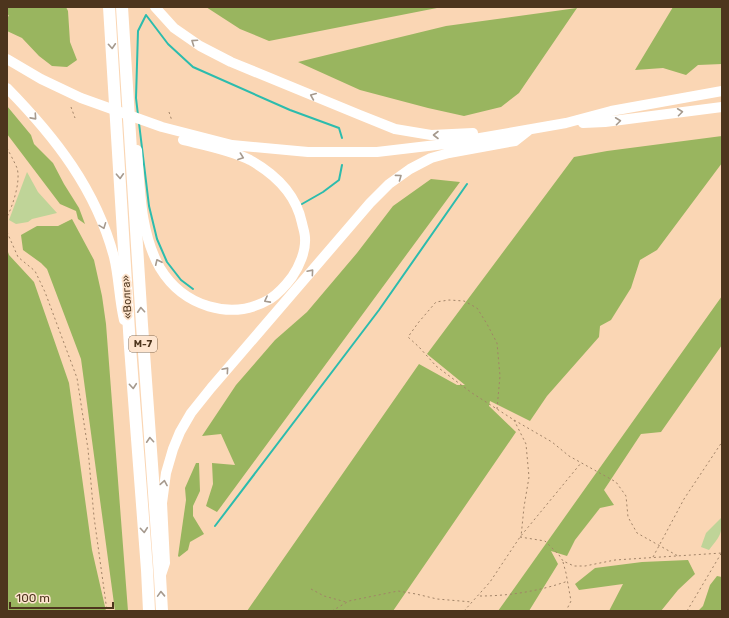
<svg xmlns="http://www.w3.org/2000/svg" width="729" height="618" viewBox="0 0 729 618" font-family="Rubik,sans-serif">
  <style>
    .green { fill: #bfd498 }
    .forest { fill: #99b55f }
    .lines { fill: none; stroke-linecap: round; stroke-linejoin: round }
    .stream { stroke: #2cbcad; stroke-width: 2 }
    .path { stroke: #a18367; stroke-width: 1; stroke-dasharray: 2 3; stroke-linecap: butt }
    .secondary { stroke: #fff; stroke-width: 10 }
    .highway { stroke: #fff; stroke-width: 12 }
    .oneway { stroke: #a69a8e }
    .labels { text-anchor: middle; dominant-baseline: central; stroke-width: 3.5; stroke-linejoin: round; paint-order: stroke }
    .shield { fill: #fee5cf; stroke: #826a52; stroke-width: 1 }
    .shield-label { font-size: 10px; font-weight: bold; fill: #4d351d }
    .street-label { font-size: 11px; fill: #4d351d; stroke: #fee5cf }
  </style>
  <rect width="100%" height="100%" fill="#fad6b4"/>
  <path class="green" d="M27 172 38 192 57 213 32 219 28 222 16 224 9 220Z
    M722 517C722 535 720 536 709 550L701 547 706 533Z"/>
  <path class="forest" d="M7 7H66L68 11 70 42 77 60 67 67 52 66 39 56 22 38 7 31V17L9 16 7 13Z
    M206 7H442L269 41 240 29Z
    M673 7H722V64L698 65 686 75 663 68 635 70Z
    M577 8 519 93 501 107 464 116 428 108 360 90 298 62 446 26Z
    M7 106 31 135 34 144 53 163 64 184 79 208 85 224 78 219 76 211 60 204 7 134Z
    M722 136V163L657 250 640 260 631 288 611 320 600 326 599 337 547 396 530 421 490 401 489 406 516 432 393 611H247L419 364 457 385H465L427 354 574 157 607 151Z
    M431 179 460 182 217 512 206 506 213 484 212 463 235 465 221 434 202 436 236 385 275 340 307 312 357 253 393 206Z
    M72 219 94 260 102 296 106 324 128 611H115L81 359 47 269 41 263 23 250 21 235 37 226H58Z
    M7 249 9 255 34 282 69 383 92 550 106 611H7Z
    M722 296V345L661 432 641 434 604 490 614 505 600 508 575 540 567 556 551 551 558 564 529 611H498Z
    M196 463H199L200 491 193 506V516L204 534 190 542 188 550 179 557 178 556 186 500 185 488Z
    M688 560 695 574 678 590 661 611H609L623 584 579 590 575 584 595 568 642 562Z
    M717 576 722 577V611H698L703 606 710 585Z"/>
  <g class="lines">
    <path class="stream" d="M138 115 136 98 138 31 146 15 168 44 193 67 290 110 339 128 342 138
      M139 123 149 206 157 239 167 262 181 280 193 289
      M302 204 323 192 339 180 342 165
      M215 526 379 310 467 184"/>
    <path class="path" d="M71 107 75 118
      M169 112 172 121
      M7 148C10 154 14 161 17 168 21 181 13 205 7 217
      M7 232 18 257 35 271 45 292 77 378 88 449 94 517 107 611
      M497 409 500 376 497 343 487 324 477 308 464 301 449 300 436 302 418 323 408 337 419 347 436 366 472 393 514 420 552 442 569 456 616 482 626 496 628 517 637 533 678 556
      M514 420 526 444 529 477 524 507 521 537
      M520 537 545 541 559 555 563 561 574 566H585L615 560 722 553
      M653 557 684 499 722 442
      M563 562 566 573 571 601 566 611
      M311 589 324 596 346 602
      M480 596C509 596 540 591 568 581
      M332 611 349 601 398 591 416 594 437 599 472 602
      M464 611 490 582 520 537 581 463
      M687 611 722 552"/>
    <path class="secondary" d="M155 7 174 28 200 46 231 62 360 115 395 129 431 135 473 133
      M7 59 41 79 81 98 162 127 232 145 308 152H377L445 144 566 123 611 111 722 91
      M7 88C55 137 96 189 114 257 119 277 119 299 124 320
      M583 123 605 122 722 107
      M137 150C140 189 140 233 160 268 183 306 231 322 270 299 279 293 286 285 292 277 299 267 306 251 305 238 305 233 303 228 302 223 296 194 275 174 250 160 231 150 204 145 183 140
      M161 575 165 563 162 503 166 473 173 449 180 432 191 413 211 388 370 203 389 184 410 169 431 158 449 153 515 141 529 130"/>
    <path class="highway" d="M109 7 130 347 147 570 149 611
      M122 7 142 325 160 576 162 611"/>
  </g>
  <defs><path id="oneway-chevron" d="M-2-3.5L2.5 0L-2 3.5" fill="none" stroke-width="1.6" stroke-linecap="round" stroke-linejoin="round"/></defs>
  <g class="oneway">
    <use href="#oneway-chevron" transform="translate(194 42) rotate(-146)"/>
    <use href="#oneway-chevron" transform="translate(112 46) rotate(86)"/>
    <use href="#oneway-chevron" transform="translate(313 96) rotate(-157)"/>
    <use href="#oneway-chevron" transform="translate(680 112) rotate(-7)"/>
    <use href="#oneway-chevron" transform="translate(34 117) rotate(48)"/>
    <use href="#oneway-chevron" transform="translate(618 121) rotate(-7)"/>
    <use href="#oneway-chevron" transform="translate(436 135) rotate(-180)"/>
    <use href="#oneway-chevron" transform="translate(241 157) rotate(20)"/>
    <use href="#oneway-chevron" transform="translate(120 176) rotate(87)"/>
    <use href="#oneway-chevron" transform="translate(399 177) rotate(-36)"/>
    <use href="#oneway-chevron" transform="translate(103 226) rotate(69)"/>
    <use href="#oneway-chevron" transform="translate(158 262) rotate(-115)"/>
    <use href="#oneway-chevron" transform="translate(311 272) rotate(-49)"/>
    <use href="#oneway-chevron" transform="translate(267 300) rotate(152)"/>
    <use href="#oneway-chevron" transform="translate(141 310) rotate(-94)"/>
    <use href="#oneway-chevron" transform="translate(226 370) rotate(-49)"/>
    <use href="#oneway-chevron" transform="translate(133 386) rotate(85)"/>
    <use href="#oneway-chevron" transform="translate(150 440) rotate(-94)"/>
    <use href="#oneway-chevron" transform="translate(164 483) rotate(-80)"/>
    <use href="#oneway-chevron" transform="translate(144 530) rotate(85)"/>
    <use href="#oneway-chevron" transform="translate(161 594) rotate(-92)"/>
  </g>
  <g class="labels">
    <rect class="shield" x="129" y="336" width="28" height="16" rx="3"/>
    <g class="shield-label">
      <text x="143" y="344">М-7</text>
    </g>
    <g class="street-label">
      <text transform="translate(127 297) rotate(-93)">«Волга»</text>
    </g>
  </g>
  <rect width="729" height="618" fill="none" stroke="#4d351d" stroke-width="16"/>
  <path d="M10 602v6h103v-6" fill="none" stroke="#4d351d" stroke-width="2"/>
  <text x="16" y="602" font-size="12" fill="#4d351d" stroke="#fee5cf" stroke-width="3" paint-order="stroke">100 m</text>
</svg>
